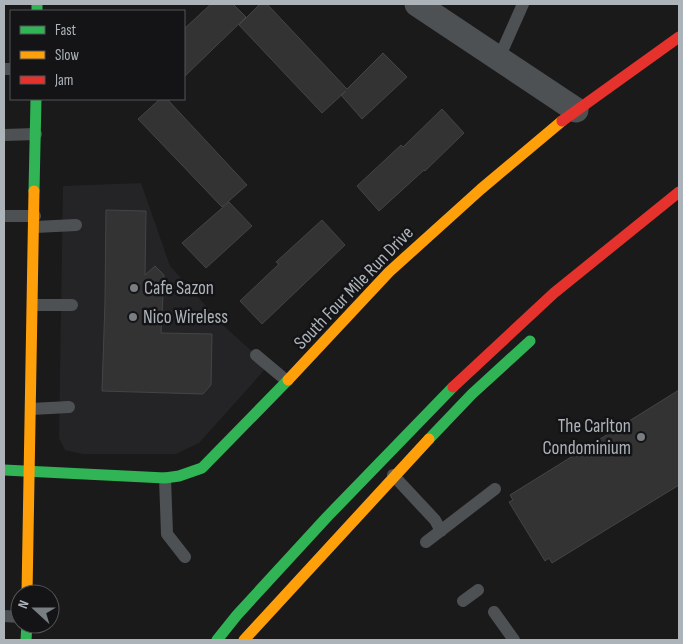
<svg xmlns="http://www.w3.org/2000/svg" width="683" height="644" viewBox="0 0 683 644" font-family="'Sofia Sans Condensed',sans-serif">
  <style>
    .built { fill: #242426 }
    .building { fill: #333334; stroke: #424546 }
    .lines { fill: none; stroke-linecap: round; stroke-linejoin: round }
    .lane { stroke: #4e5153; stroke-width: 12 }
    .street { stroke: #4e5153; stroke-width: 25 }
    .fast { stroke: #30b455; stroke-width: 11 }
    .slow { stroke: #ff9f0a; stroke-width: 11 }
    .jam { stroke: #e5322d; stroke-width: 11 }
    .poi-dot { fill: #797e82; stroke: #141416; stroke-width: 2 }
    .labels { text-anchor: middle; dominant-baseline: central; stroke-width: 5; stroke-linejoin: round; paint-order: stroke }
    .poi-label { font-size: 19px; fill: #acb4ba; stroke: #141416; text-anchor: start }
    .street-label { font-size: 19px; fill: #acb4ba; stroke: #141416 }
  </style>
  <rect width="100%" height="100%" fill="#1a1a1a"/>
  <path class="built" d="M141 183 170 266 225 327 268 366 199 443 176 454H83L65 450 59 438 63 186Z"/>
  <path class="building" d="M211 4H233L246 17 184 77V29Z
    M260 4H267L347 89 383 53 407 77 362 119 341 95 346 91 322 113 239 25Z
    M160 99H167L247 185 222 207 138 119Z
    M442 109 464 133 425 171 424 170 379 211 357 186 401 145 403 147Z
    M229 202 252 226 206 268 182 243Z
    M106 210 146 211 145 275 155 266 164 275 161 333 212 334 211 385 203 394 102 391 105 301Z
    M322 220 345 245 262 324 240 301 279 264 276 262Z
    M679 390V485L552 563 549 558 545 561 509 502 513 500 510 495Z"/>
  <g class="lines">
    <path class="lane" d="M499 58 523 4
      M4 69H11
      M4 135 36 134
      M4 216H35
      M35 227 76 225
      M33 305H72
      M256 355 287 381
      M31 409 69 407
      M393 475 435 520 441 531
      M165 478 167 534 185 557
      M426 542 495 489
      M463 601 478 590
      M494 612 514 640
      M4 616 20 617"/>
    <path class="street" d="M417 4 576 110"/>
    <path class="fast" d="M37 4V11
      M34 191 36 99
      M429 439 472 394 530 341
      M4 470 165 478 179 476 202 468 288 380
      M26 640 27 624
      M217 640 237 615 327 517 453 387"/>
    <path class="slow" d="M288 380 389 272 481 189 562 121
      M27 594 34 191
      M244 640 429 439"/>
    <path class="jam" d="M562 121 679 37
      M453 387 554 293 679 192"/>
  </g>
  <g class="poi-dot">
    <circle cx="134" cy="288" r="5"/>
    <circle cx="133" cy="317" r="5"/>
    <circle cx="641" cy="437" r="5"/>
  </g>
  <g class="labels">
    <g class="poi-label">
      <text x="144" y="288">Cafe Sazon</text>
      <text x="143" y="317">Nico Wireless</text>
      <text x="631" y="426" text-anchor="end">The Carlton<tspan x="631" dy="22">Condominium</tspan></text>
    </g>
    <g class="street-label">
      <text transform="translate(354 288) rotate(-46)">South Four Mile Run Drive</text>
    </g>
  </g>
  <rect width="683" height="644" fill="none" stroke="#acb4ba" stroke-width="10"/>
  <rect x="10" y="10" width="175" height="90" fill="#141416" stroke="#515458"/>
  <rect x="20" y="26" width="25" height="8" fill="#30b455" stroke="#515458"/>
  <text x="55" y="35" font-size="15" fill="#acb4ba">Fast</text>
  <rect x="20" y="51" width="25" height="8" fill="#ff9f0a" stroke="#515458"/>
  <text x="55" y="60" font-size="15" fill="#acb4ba">Slow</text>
  <rect x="20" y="76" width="25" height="8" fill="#e5322d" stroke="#515458"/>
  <text x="55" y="85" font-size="15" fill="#acb4ba">Jam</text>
  <g transform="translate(35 609) rotate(291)"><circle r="24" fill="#141416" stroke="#515458"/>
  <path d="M0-4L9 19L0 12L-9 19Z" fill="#797e82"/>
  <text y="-8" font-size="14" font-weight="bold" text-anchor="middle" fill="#acb4ba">N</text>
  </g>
</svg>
